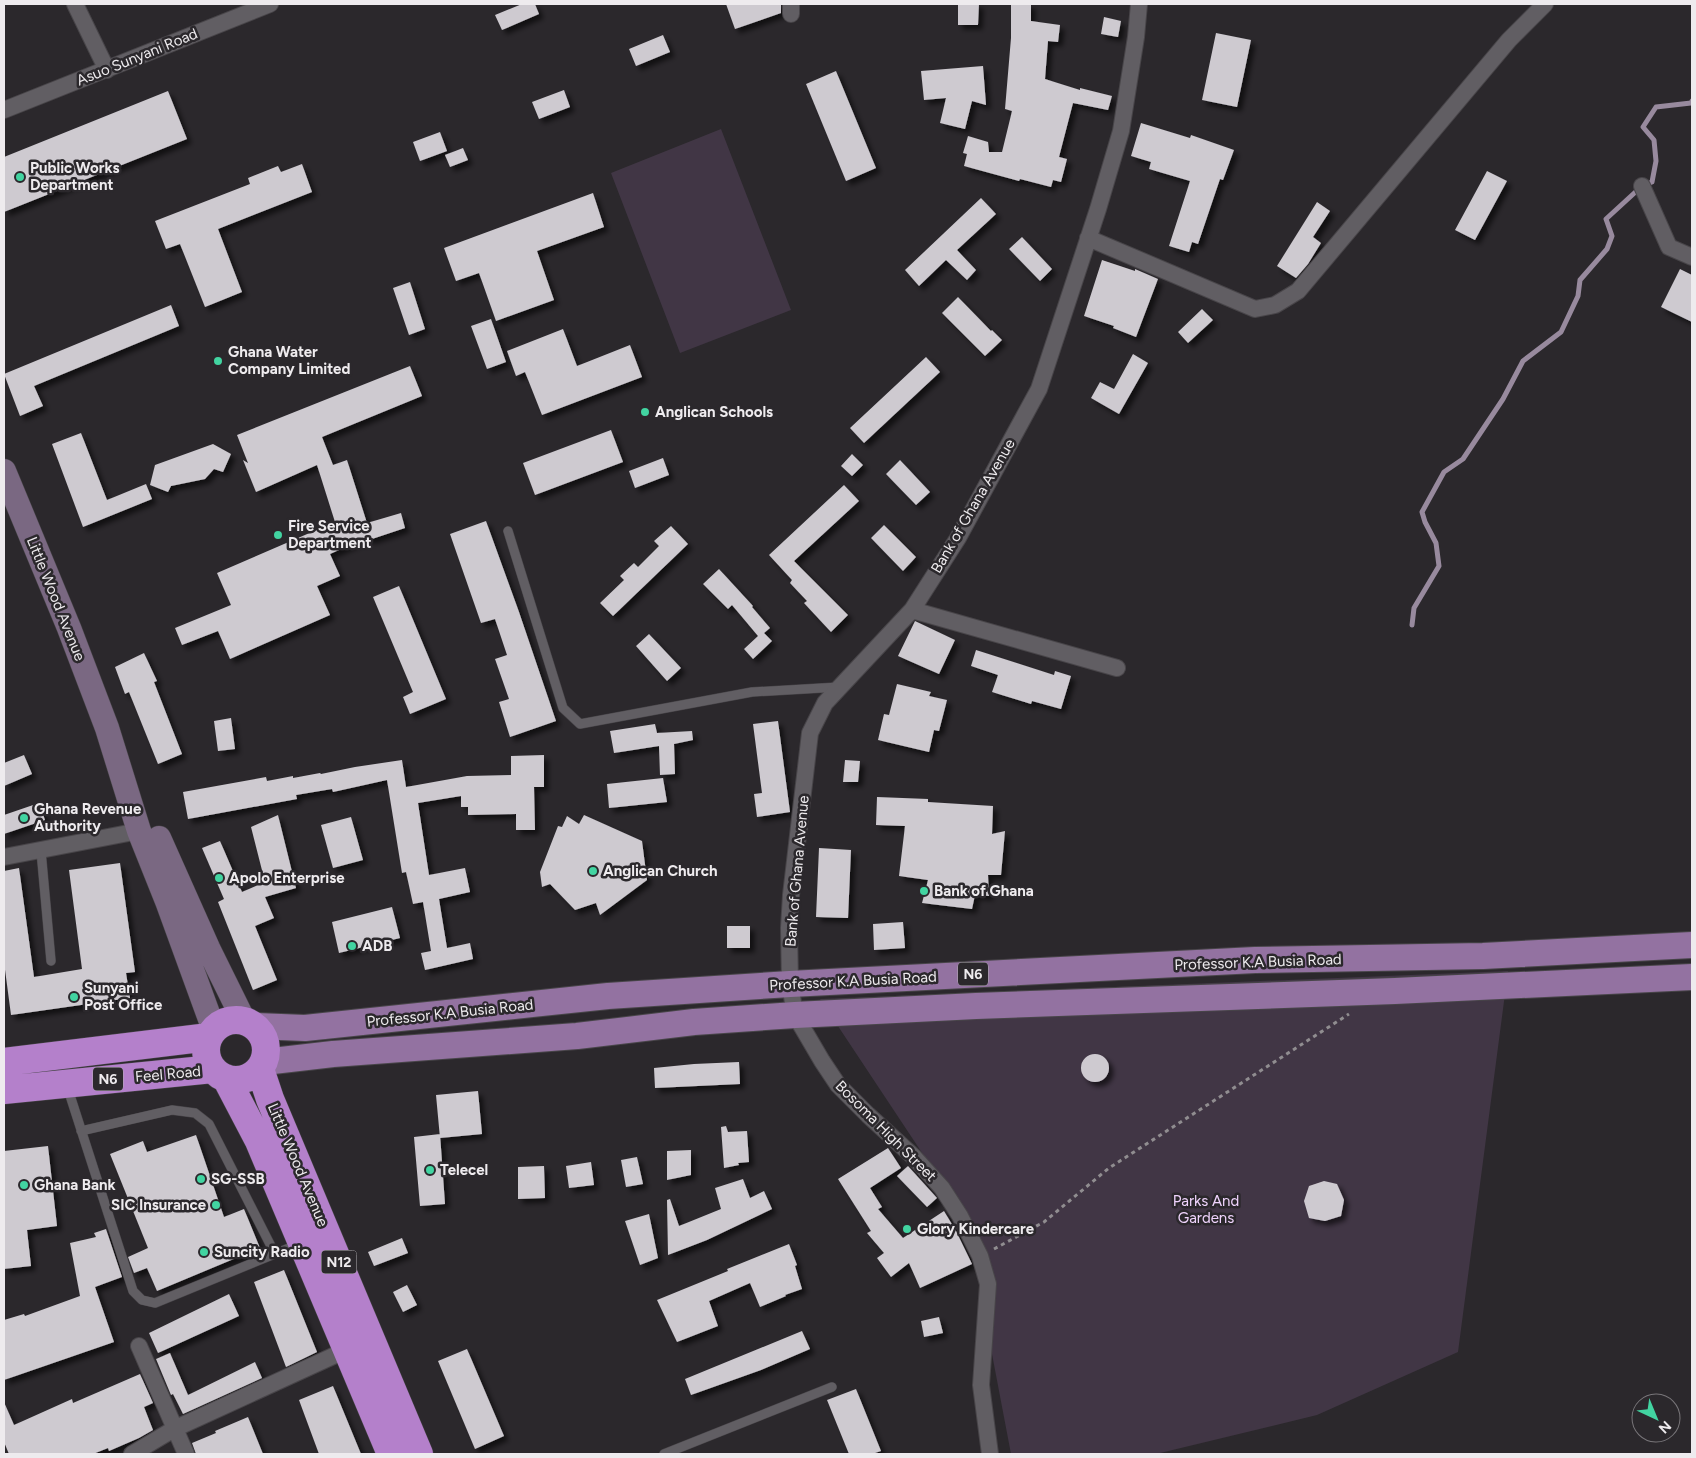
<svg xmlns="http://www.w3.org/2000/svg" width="1696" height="1458" viewBox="0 0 1696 1458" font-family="Figtree,sans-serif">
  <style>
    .green { fill: #413645 }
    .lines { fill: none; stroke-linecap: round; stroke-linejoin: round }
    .stream { stroke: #988a9e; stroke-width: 5 }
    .building { fill: #cecad0; filter: url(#shadow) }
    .lane-casing { stroke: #484549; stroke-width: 10 }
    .street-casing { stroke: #484549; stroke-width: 18 }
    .secondary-casing { stroke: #484549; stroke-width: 25 }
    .primary-casing { stroke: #484549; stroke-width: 28 }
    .highway-casing { stroke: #484549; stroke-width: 29 }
    .path { stroke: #908d90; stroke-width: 3; stroke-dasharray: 4 4; stroke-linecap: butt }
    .lane { stroke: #615e63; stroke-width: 9 }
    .street { stroke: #615e63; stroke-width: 16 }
    .secondary { stroke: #7a6882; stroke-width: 24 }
    .primary { stroke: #9372a1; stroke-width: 26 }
    .highway { stroke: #b480cb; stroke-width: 28 }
    .poi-dot { fill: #42d4a1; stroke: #2b282c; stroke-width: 2 }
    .labels { text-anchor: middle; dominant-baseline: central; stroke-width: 5; stroke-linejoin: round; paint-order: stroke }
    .shield { fill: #2b282c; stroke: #b4b0b4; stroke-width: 1 }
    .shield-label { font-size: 14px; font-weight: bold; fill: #eeebee }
    .street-label { font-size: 15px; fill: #eeebee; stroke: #2b282c }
    .poi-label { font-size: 15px; font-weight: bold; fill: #eeebee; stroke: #2b282c; text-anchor: start }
    .park-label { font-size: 15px; fill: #f0d4fd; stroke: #2b282c }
  </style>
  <defs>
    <filter id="shadow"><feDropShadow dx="4.5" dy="4.5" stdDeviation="2.5" flood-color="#0009"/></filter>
  </defs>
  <rect width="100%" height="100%" fill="#2b282c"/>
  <path class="green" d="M721 129 791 310 680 353 611 173Z
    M1508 971 1458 1352 1317 1415 1156 1454H1011L988 1333 986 1258 950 1195 820 999Z"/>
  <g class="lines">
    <path class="stream" d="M1412 625 1414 608 1439 566 1436 543 1425 522 1422 512 1444 472 1463 459 1503 399 1523 361 1561 332 1578 296 1580 280 1607 249 1612 236 1606 219 1642 186 1652 182 1656 161 1654 140 1643 127 1656 107 1691 103 1692 101"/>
  </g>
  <path class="building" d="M522 4H535L539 14 502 30 495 15Z
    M726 4H781V13L735 29Z
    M958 4H979L978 25H958Z
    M1011 4H1031V21L1060 25 1058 42 1048 41 1045 79 1080 90V88L1112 96 1108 110 1073 103 1059 157 1067 159 1061 182 1053 180 1051 187 1020 179 1019 181 964 166 967 154 963 153 968 136 988 142 989 152H1002L1012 111 1005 109 1011 38Z
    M1104 17 1121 21 1118 37 1101 34Z
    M1216 33 1251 40 1237 107 1202 100Z
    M663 35 670 52 636 66 629 49Z
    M983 66 986 105 972 101 965 129 940 123 946 98 924 100 921 71Z
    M836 71 876 168 846 181 806 84Z
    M564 90 570 107 539 119 532 102Z
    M168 91 187 139 4 212V157Z
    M1141 123 1190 138 1191 135 1234 150 1223 180 1220 179 1198 244 1192 242 1189 252 1169 246 1190 181 1149 169 1151 162 1131 156Z
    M440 132 447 151 420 161 413 142Z
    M463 148 468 160 450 167 445 155Z
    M302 164 312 192 218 229 242 292 205 307 180 244 166 249 155 221 250 184 248 178 278 166 281 172Z
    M1487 171 1507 181 1475 240 1455 230Z
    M593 193 604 227 537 251 554 300 496 321 479 273 456 281 444 248Z
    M981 198 996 214 957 250 976 270 967 280 946 260 919 286 905 270Z
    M1317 202 1330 211 1313 237 1321 243 1308 264 1296 278 1277 266Z
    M1022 237 1052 269 1040 281 1009 249Z
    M1102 260 1135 271V269L1158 279 1136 337 1113 328 1114 326 1084 316Z
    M1680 269 1692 275V322L1661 307Z
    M410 282 425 329 409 335 393 288Z
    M958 297 991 331 992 330 1002 340 985 356 942 313Z
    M171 305 179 326 34 386 43 406 20 416 4 374Z
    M1202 309 1213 320 1188 343 1178 332Z
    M491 319 506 362 487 369 471 326Z
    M563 329 577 366 630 345 642 377 542 415 525 372 516 376 507 351Z
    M1133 354 1148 363 1119 414 1091 398 1100 382 1114 389Z
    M926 357 940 372 864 443 850 428Z
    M410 366 422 396 322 437 333 465 347 460 367 523 401 513 405 528 369 540 368 537 330 554 340 576 317 586 330 615 230 659 218 631 182 645 175 628 231 605 217 573 335 522 317 465 256 492 243 460 248 463 237 435Z
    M611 430 623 462 535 495 523 463Z
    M81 433 107 500 146 484 152 499 83 527 52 444Z
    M213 444 231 454 223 472 214 469 205 479 171 486 168 492 150 485 155 465Z
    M852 454 863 465 852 476 841 466Z
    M663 458 669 475 635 488 629 471Z
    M900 460 930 492 916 505 886 474Z
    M844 485 859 501 794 561 848 615 831 632 804 603 807 601 790 583 792 580 769 555Z
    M486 521 519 612 556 721 510 737 499 702 509 699 495 659 507 655 495 619 481 623 450 534Z
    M884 525 916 557 903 571 871 538Z
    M671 526 688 544 613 616 600 603 624 580 620 576 634 563 638 567 659 546 654 541Z
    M719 569 753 606 752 607 770 628 764 633 772 641 753 659 744 649 758 636 732 605 728 609 703 584Z
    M399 586 446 699 410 714 403 697 413 692 373 597Z
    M915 621 955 640 939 674 898 656Z
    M649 634 681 668 667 681 636 646Z
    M976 650 1054 675 1055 671 1071 676 1061 709 1032 701 1031 704 992 692 998 675 971 666Z
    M144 653 157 681 154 682 182 754 158 764 129 692 125 694 115 667Z
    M897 684 931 692 929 696 947 700 939 731 934 730 929 752 878 740 884 714 889 715Z
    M231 718 235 749 218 751 214 721Z
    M778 721 790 812 757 817 754 794 762 793 753 724Z
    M655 724 657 733 692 731 693 740 674 744 675 774 660 775 659 746 614 753 610 731Z
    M24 755 32 774 4 786V763Z
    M544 755V787H534L535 830H516V814L468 815V807H461V796L418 803 429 875 465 868 470 892 439 899 447 948 470 943 473 959 425 970 421 953 431 951 423 902 413 904 406 872 402 873 387 780 333 792 332 789 296 795 297 799 188 819 183 792 266 777 267 781 293 776V778L320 773 321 774 355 767 402 760 406 787 467 776 511 775V756Z
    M845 760 860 761 858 782H843Z
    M663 778 667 802 609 808 607 784Z
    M877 797 928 799V802L993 806 992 834 1005 831 1001 875H988L989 896 975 895 972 909 922 903 928 880 899 876 905 826 876 825Z
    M39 803 45 820 4 834V815Z
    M278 815 296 888 265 897 274 918 255 926 277 980 253 990 218 902 224 899 202 848 220 841 242 892 265 882 251 827Z
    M584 815 642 841 647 880 600 915 596 903 575 910 550 884 542 887 540 872 558 826 562 827 567 816 579 824Z
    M351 817 363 860 333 868 321 825Z
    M819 848 851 850 848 918 816 917Z
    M120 863 135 972 126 973 130 998 11 1015 4 962V871L19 868 34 977 82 969 69 870Z
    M392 907 400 938 339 953 332 922Z
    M903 922 905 948 874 950 873 924Z
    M727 926H750V948H727Z
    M1081 1068a14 14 0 1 1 28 0a14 14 0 1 1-28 0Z
    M739 1062 740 1084 655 1088 654 1068 694 1064Z
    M478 1091 482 1134 440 1138 436 1095Z
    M726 1126 728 1132 747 1131 749 1162 738 1163 739 1165 724 1168 721 1127Z
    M440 1134 445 1204 420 1206 414 1137Z
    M196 1135 224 1217 244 1209 260 1248 157 1291 147 1268 134 1273 128 1257 148 1248 110 1154 143 1141 147 1152Z
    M48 1146 57 1226 27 1230 31 1266 4 1269V1151Z
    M888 1148 901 1168 870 1188 882 1207 878 1209 903 1238 944 1211 956 1231 972 1264 920 1288 909 1263 891 1277 877 1258 884 1253 867 1233 871 1231 838 1179Z
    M691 1150V1175L667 1180V1151Z
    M637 1157 643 1184 626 1187 621 1160Z
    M591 1162 594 1185 569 1188 566 1166Z
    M544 1166 545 1198 518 1199V1167Z
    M908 1166 937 1198 927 1207 897 1176Z
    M743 1179 750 1198 764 1191 772 1209 707 1240 668 1255 667 1200 670 1199 679 1226 721 1209 715 1188Z
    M1324 1181 1337 1184 1344 1200 1341 1216 1325 1221 1309 1218 1304 1201 1309 1186Z
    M649 1214 658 1258 640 1265 625 1221Z
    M106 1229 122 1277 95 1287 114 1342 4 1380V1320L24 1314 25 1316 80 1296 70 1243 96 1237 94 1233Z
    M402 1238 408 1253 374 1266 368 1252Z
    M789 1244 797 1265 795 1266 802 1289 785 1295 786 1296 760 1307 750 1283 709 1301 718 1326 677 1342 657 1300 728 1271 727 1269Z
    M284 1270 317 1352 286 1367 254 1282Z
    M407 1285 417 1305 403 1312 393 1292Z
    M229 1294 239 1316 158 1353 149 1333Z
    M939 1317 943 1333 924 1337 921 1321Z
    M802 1331 810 1349 761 1370 691 1395 685 1379Z
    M467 1349 504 1436 475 1449 438 1361Z
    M170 1353 188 1395 255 1362 262 1378 183 1414 173 1394 171 1395 156 1359Z
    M140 1374 153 1403 144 1407 153 1430 139 1438 109 1451 108 1448 93 1454H9L4 1442V1402L14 1425 72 1399 73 1403Z
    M333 1386 361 1454H319L299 1400Z
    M856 1389 881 1451 872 1454H849L827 1400Z
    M248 1417 263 1454H196L192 1443 216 1433 215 1431Z"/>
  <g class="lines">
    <defs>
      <path id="lane" d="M508 531 563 708 580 724 752 692 839 687
        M41 851 51 961
        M67 1086 133 1291 142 1300 155 1303 299 1244
        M81 1131 172 1110 195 1113 209 1124 275 1254
        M664 1454 832 1387"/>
      <path id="street" d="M75 4 107 70
        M791 4V14
        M4 110 270 4
        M1642 186 1669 247 1692 257
        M1088 238 1255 309 1275 305 1298 291 1509 40 1545 4
        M912 610 1117 668
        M4 857 139 831
        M139 1346 186 1454
        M132 1454 174 1429 355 1346
        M990 1454 981 1385 988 1284 980 1256 960 1216 942 1188 914 1157 868 1115 838 1085 822 1061 795 1015 790 984 789 928 791 895 810 733 825 703 912 610 958 538 1039 389 1098 209 1121 131 1136 37 1139 4"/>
      <path id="secondary" d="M4 471 69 628 107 728 139 831 167 901 214 1030
        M159 838 208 948 244 1021"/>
      <path id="primary" d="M256 1026 305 1028 608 996 790 984 1255 960 1483 956 1692 945
        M264 1062 333 1054 577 1036 694 1022 795 1015 976 1006 1395 991 1692 977"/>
      <path id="highway" d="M206 1050a30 30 0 1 1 60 0a30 30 0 1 1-60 0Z
        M4 1062 209 1037
        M260 1069 270 1099 419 1454
        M226 1078 259 1141 391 1454
        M4 1090 213 1069"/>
    </defs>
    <use href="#lane" class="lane-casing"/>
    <use href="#street" class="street-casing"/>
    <use href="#secondary" class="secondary-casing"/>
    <use href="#primary" class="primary-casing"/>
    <use href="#highway" class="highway-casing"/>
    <path class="path" d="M994 1249 1044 1222 1109 1168 1349 1014"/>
    <use href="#lane" class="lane"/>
    <use href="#street" class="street"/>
    <use href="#secondary" class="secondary"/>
    <use href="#primary" class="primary"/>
    <use href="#highway" class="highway"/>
  </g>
  <g class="poi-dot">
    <circle cx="20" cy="177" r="5"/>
    <circle cx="218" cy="361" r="5"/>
    <circle cx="645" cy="412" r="5"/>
    <circle cx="278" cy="535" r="5"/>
    <circle cx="24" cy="818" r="5"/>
    <circle cx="593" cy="871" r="5"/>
    <circle cx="219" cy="878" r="5"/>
    <circle cx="924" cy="891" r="5"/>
    <circle cx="352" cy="946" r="5"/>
    <circle cx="74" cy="997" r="5"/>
    <circle cx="430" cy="1170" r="5"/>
    <circle cx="201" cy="1179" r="5"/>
    <circle cx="24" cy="1185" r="5"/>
    <circle cx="216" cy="1205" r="5"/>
    <circle cx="907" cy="1229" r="5"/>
    <circle cx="204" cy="1252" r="5"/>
  </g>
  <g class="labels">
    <g class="shield">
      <rect x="958" y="962.5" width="30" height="23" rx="4"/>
      <rect x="93" y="1067.5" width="30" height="23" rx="4"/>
      <rect x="321.5" y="1250.5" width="35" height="23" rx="4"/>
    </g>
    <g class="shield-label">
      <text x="973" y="974">N6</text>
      <text x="108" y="1079">N6</text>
      <text x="339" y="1262">N12</text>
    </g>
    <g class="street-label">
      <text transform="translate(137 57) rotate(-22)">Asuo Sunyani Road</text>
      <text transform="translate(973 506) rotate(-60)">Bank of Ghana Avenue</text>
      <text transform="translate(56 599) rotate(68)">Little Wood Avenue</text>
      <text transform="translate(797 871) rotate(-85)">Bank of Ghana Avenue</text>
      <text transform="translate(1258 962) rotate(-2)">Professor K.A Busia Road</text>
      <text transform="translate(853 981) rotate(-3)">Professor K.A Busia Road</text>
      <text transform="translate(450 1013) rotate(-6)">Professor K.A Busia Road</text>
      <text transform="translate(168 1074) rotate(-5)">Feel Road</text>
      <text transform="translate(886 1131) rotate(45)">Bosoma High Street</text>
      <text transform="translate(298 1165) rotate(67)">Little Wood Avenue</text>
    </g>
    <g class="poi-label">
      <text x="30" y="168">Public Works<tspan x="30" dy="17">Department</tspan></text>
      <text x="228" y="352">Ghana Water<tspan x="228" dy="17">Company Limited</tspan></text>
      <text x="655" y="412">Anglican Schools</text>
      <text x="288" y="526">Fire Service<tspan x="288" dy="17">Department</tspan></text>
      <text x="34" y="809">Ghana Revenue<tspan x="34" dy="17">Authority</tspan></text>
      <text x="603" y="871">Anglican Church</text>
      <text x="229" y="878">Apolo Enterprise</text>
      <text x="934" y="891">Bank of Ghana</text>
      <text x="362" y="946">ADB</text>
      <text x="84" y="988">Sunyani<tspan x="84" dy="17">Post Office</tspan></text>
      <text x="440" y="1170">Telecel</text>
      <text x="211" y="1179">SG-SSB</text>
      <text x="34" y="1185">Ghana Bank</text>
      <text x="206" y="1205" text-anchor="end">SIC Insurance</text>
      <text x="917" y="1229">Glory Kindercare</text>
      <text x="214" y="1252">Suncity Radio</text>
    </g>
    <g class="park-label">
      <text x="1206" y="1201">Parks And<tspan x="1206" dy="17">Gardens</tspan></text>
    </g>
  </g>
  <rect width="1696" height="1458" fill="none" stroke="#eeebee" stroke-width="10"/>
  <g transform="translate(1656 1418) rotate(136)"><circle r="24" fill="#2b282c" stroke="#79767a"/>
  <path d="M0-4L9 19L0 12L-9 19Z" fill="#42d4a1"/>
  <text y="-8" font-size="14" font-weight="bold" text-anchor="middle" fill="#eeebee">N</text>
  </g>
</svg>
